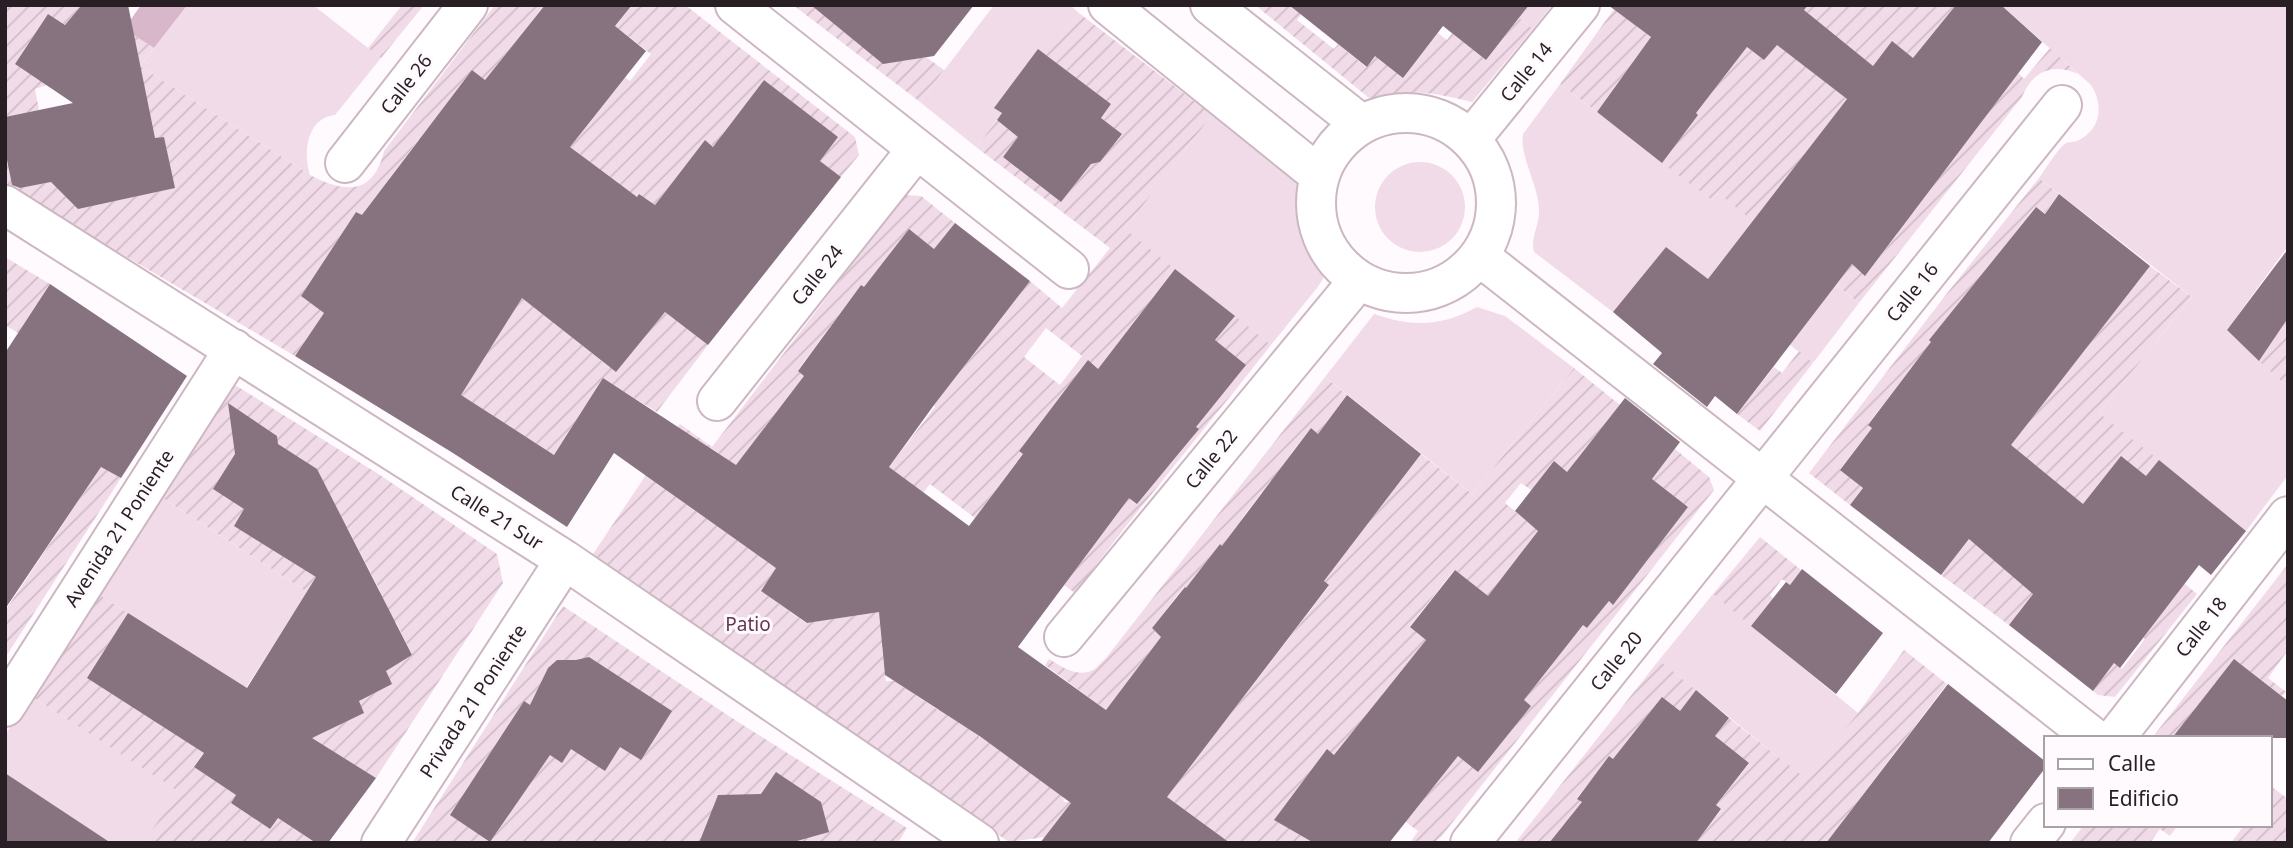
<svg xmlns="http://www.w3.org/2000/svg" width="2293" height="848" viewBox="0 0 2293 848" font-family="'Noto Sans',sans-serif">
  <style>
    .grass { fill: #f2dbe8 }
    .garden { fill: url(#garden-furrows); fill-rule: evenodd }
    .water { fill: #d9b7cb }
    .building { fill: #87737f }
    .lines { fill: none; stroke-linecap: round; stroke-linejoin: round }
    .minor-casing { stroke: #ccb7c3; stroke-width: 42 }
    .minor { stroke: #fff; stroke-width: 38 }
    .labels { text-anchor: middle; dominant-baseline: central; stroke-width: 6; stroke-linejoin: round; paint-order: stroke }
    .street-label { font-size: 19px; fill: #271f24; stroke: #fffafd }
    .park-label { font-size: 19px; fill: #643754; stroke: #fffafd }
  </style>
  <defs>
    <pattern id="garden-furrows" width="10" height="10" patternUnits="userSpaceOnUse" patternTransform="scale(1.75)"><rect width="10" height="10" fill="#f2dbe8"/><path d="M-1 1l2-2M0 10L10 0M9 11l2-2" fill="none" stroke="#d0bcc7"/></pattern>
  </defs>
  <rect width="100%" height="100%" fill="#fffafd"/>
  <path class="grass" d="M188 5H313L381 58 335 115C306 118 303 154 310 175L140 66Z
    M994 5H1070L1079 13 976 147 920 102Z
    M1502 5H1552L1533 29Z
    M2001 5H2288V246L2227 330 2288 387V475L2246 531 2099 413 2192 297 2039 178C2045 170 2058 148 2066 143 2070 142 2074 142 2077 141 2101 130 2104 105 2091 85Z
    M1560 84 1712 200 1718 193 1859 303 1813 363 1666 247 1613 312 1534 252C1530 238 1540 224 1539 209 1538 185 1519 154 1523 134Z
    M1212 115 1299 183 1305 231 1314 254 1323 268V279L1317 288 1271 345 1124 230Z
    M1375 207a45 45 0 1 1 90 0a45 45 0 1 1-90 0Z
    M1477 307 1505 316 1574 368 1472 494 1325 377 1374 314C1413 327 1440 327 1477 307Z
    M161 497 307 592 246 688 98 594Z
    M1713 594 1858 713 1805 779 1659 660Z
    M31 696 179 791 143 843H111L5 773V735Z"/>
  <path class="garden" d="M5 5H82L79 10 124 29 154 48 140 66 310 175C345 193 373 196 384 151L495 5H545L485 80 472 70 447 159 419 139 389 179 391 233 356 212 301 296 324 313 295 356 13 190 5 184V150L13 189 51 182 174 188 164 137 141 141 100 47 48 14 15 64 47 85 35 89 39 110 5 117Z
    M402 5H424L381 58 368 48Z
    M632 5H685L855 137 859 155 841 177 820 161 837 137 764 80 722 135 735 164 705 140 655 205 639 194 552 321 609 367 661 309 708 345 657 412 603 379 554 455 516 431 487 475 432 439 581 155 570 147 591 120 575 38 630 81 651 54 615 26Z
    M793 5H839L902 61 926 57 944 70 920 102Z
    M1255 5H1308L1297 20 1334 49 1338 44 1366 67 1389 38 1403 77 1438 33 1447 40 1452 33 1486 60 1519 18 1533 29 1472 102C1432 93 1413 87 1374 102Z
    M1617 5H1651L1636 26 1660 44 1661 59 1709 96 1747 47 1764 60 1781 39 1810 15 1799 5H1956L2024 79 2050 48 2078 74C2052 62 2032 72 2022 97L1859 303 1836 285 1852 264 1866 275 1898 233 1860 204 1876 184 1913 213 1941 174 1927 75 1892 42 1872 67 1811 71 1847 99 1753 221 1718 193 1712 200 1662 163 1622 77 1597 112 1560 84Z
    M1079 13 1212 115 1125 229 1175 269 1134 323 1215 340 1235 316 1271 345C1206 428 1138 508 1075 593L1064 585 1091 549 1022 455 975 518 930 484 923 493 889 467 935 407 924 397 1030 281 1062 308 1110 248 976 147 997 120 1026 127 1003 157 1061 202 1091 164 1100 162 1122 134 1101 118 1111 104 1046 55ZM1046 328 1082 356 1060 385 1024 357ZM1111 419 1198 429 1169 466ZM1042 421 1044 471 1019 451Z
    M2039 178 2059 194 2045 213 2035 207 2003 249 2102 327 2150 266 2192 297 2099 413 2159 460 2185 584 2197 594 2115 697 2098 695 2093 691 2114 663 2122 669 2145 639 2047 562 2033 594 2009 625 1941 575 1971 537 1912 367 1868 424 1872 428 1840 469 1863 488 1850 505 1809 473 1948 292Z
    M905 195 921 196 955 223 934 249 909 230 882 300 861 285 798 370 828 393 812 434 779 409 764 428 769 433 742 470 711 448 676 497 752 551 802 530 761 591 806 623 850 616 856 562 899 645 882 648 886 681H895L938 710 967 667 975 705 979 737 996 736 999 750 1024 768 1057 723 1058 765 1064 802H1072L1045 837 1009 842 591 557 680 424 712 447Z
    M5 257 50 284 18 333 5 325Z
    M2288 318V387L2259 361Z
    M1799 351 1813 363 1760 431 1737 414 1774 367 1782 373Z
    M1574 368 1620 405 1576 460 1604 481 1531 490 1521 483 1505 503 1528 522 1541 507 1587 628 1609 601 1613 604 1688 507 1652 479 1675 449 1709 477 1714 490 1441 837 1434 843H1410L1418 831 1387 808 1392 799 1327 750 1314 843H1230L1150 785 1189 768 1329 586 1324 581 1421 454 1472 494ZM1454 570 1560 654 1524 700 1458 756 1416 809 1382 695 1426 640 1410 626Z
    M1325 377 1347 395 1318 434 1311 428 1292 452 1269 498 1262 492 1243 517 1227 550 1220 544 1202 568 1198 597 1184 587 1152 628 1161 637 1128 681 1117 718 1045 665 1049 659C1062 667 1078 678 1093 670 1097 668 1102 661 1106 658Z
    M235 385 380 475 497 554 503 583 376 778 279 718 332 728 363 713 359 701 391 684 386 671 412 655 396 622 388 623 373 597 380 591 347 527 307 592 161 497Z
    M101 467 121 478 5 658V611Z
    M1760 537 1801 570 1790 585 1782 579 1770 595 1773 598 1751 626 1713 594Z
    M2288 564V650L2268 678 2286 692 2282 696 2239 663 2215 683 2186 720 2196 738H2152Z
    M98 594 246 688 194 767 236 795 231 803 270 829 278 818 316 843H143L178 791 31 696Z
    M563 606 738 722 907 828 898 843H412ZM517 803 490 842 451 815Z
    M1904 650 1947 684 1826 843H1696L1721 810 1716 805 1749 764 1715 736 1729 718 1805 778 1858 713Z
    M1659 660 1696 690 1680 711 1617 763 1609 757 1577 798 1603 819 1563 825 1549 843H1515Z
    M2272 787 2288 799V843H2231L2244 825H2270Z
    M2084 825H2178L2170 836 2160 829 2150 843H2070Z"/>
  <path class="water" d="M141 5H184L186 7 154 48 124 29Z"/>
  <path class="building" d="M82 5H128L155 138 164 137 175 188 78 209 51 182 20 188 12 185 5 150V117L73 103 15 64 48 14 65 25Z
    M545 5H632L615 26 646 51 570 147 637 197 639 194 655 205 705 140 713 147 764 80 838 137 820 161 841 177 708 345 665 312 616 372 522 298 461 395 554 455 603 378 736 465 804 376 798 371 861 285 864 287 909 229 934 249 955 223 1030 281 934 405 889 467 969 526 1023 454 1019 451 1088 360 1098 369 1175 269 1235 316 1215 340 1246 365 1196 427 1199 429 1137 504 1129 498 1018 647 1106 710 1161 637 1152 628 1185 587 1186 588 1220 544 1222 546 1311 428 1318 434 1347 395 1421 454 1324 581 1329 585 1167 797 1230 843H1040L1071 803 981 737 885 675 879 612 807 623 761 591 776 568 614 453 567 527 453 453 295 356 324 313 301 296 356 212 362 215 472 70 485 80Z
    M811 5H974L934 56 883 64Z
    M1289 5H1529L1486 60 1443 26 1403 78 1375 56 1367 67Z
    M1608 5H1808L1804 10 1873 66 1892 41 1913 58 1956 5H2001L2042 42 1865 276 1852 264 1737 414 1715 396 1707 407 1653 364 1662 353 1613 312 1666 247 1708 279 1847 99 1777 45 1764 60 1747 47 1696 113 1698 115 1662 163 1597 112 1651 37Z
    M1038 49 1111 104 1101 118 1122 134 1100 162 1091 164 1061 202 1003 157 1018 137 997 120 1002 113 994 108Z
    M2059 194 2150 266 2011 445 2083 504 2121 456 2146 476 2159 460 2246 531 2211 575 2199 565 2120 668 2114 663 2093 691 2009 625 2033 594 1969 539 1941 575 1850 505 1863 488 1840 470 1872 428 1868 425 1931 342 1929 340 2036 207 2045 214Z
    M2288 249V318L2259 361 2227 330Z
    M50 284 187 376 121 478 101 467 5 609V353Z
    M1625 398 1680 442 1652 479 1688 507 1613 605 1609 601 1587 628 1583 625 1524 700 1531 706 1478 772 1458 756 1389 843H1314L1274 820 1327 749 1334 755 1426 640 1410 627 1455 570 1488 596 1538 531 1515 511 1554 461 1567 472Z
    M228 403 277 436 278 444 317 469 412 655 386 671 392 684 359 701 364 713 312 738 376 778 328 843H316L278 818 270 829 231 803 236 795 194 767 204 753 87 678 128 613 247 688 316 577 234 526 244 509 213 489 235 454Z
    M1802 569 1883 633 1836 694 1751 626 1786 582 1790 585Z
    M589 657 672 711 641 760 620 747 605 771 571 749 562 763 550 755 490 842 450 815 524 701 530 705 548 668 557 660H576Z
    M2234 659 2288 701V738H2172Z
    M1948 684 2046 762V767L1988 843H1826Z
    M1696 690 1729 718 1715 736 1749 763 1716 805 1721 809 1696 843H1549L1582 802 1577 799 1609 756 1613 759 1662 697 1680 711Z
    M776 772 821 802 829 832 790 843H699L718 795 761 794Z
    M5 773 111 843H5Z"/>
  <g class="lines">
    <defs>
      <path id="minor" d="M735 5 1069 269
        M1108 5 1319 175
        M1210 5 1361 124
        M1316 203a90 90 0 1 1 180 0a90 90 0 1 1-180 0Z
        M1471 139 1580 5
        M345 163 468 5
        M5 205 565 560 979 843
        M1479 256 2094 738
        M717 401 917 149
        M1064 637 1358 281
        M5 707 234 349
        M2115 738 2288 516
        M381 843 565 560
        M1470 843 2062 105
        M2030 843 2046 823"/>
    </defs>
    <use href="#minor" class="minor-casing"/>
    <use href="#minor" class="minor"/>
  </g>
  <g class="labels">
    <g class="street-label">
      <text transform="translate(1526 72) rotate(-51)">Calle 14</text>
      <text transform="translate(406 84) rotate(-52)">Calle 26</text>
      <text transform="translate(817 275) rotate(-52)">Calle 24</text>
      <text transform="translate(1912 292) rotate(-51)">Calle 16</text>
      <text transform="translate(1211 459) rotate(-51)">Calle 22</text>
      <text transform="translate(497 517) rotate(32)">Calle 21 Sur</text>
      <text transform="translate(119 528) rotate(-57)">Avenida 21 Poniente</text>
      <text transform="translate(2201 627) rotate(-52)">Calle 18</text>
      <text transform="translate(1616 661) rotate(-51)">Calle 20</text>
      <text transform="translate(473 701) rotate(-57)">Privada 21 Poniente</text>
    </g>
    <g class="park-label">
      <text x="748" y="624">Patio</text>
    </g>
  </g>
  <rect width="2293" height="848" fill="none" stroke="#271f24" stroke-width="14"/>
  <rect x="2044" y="736" width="228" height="91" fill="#fffafd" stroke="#a9a2a6" stroke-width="2"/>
  <rect x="2058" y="759" width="35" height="10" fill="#ffffff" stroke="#a9a2a6" stroke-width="2"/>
  <text x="2108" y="771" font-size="21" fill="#271f24">Calle</text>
  <rect x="2058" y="788" width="35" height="21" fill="#87737f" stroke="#a9a2a6" stroke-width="2"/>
  <text x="2108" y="806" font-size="21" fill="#271f24">Edificio</text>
</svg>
